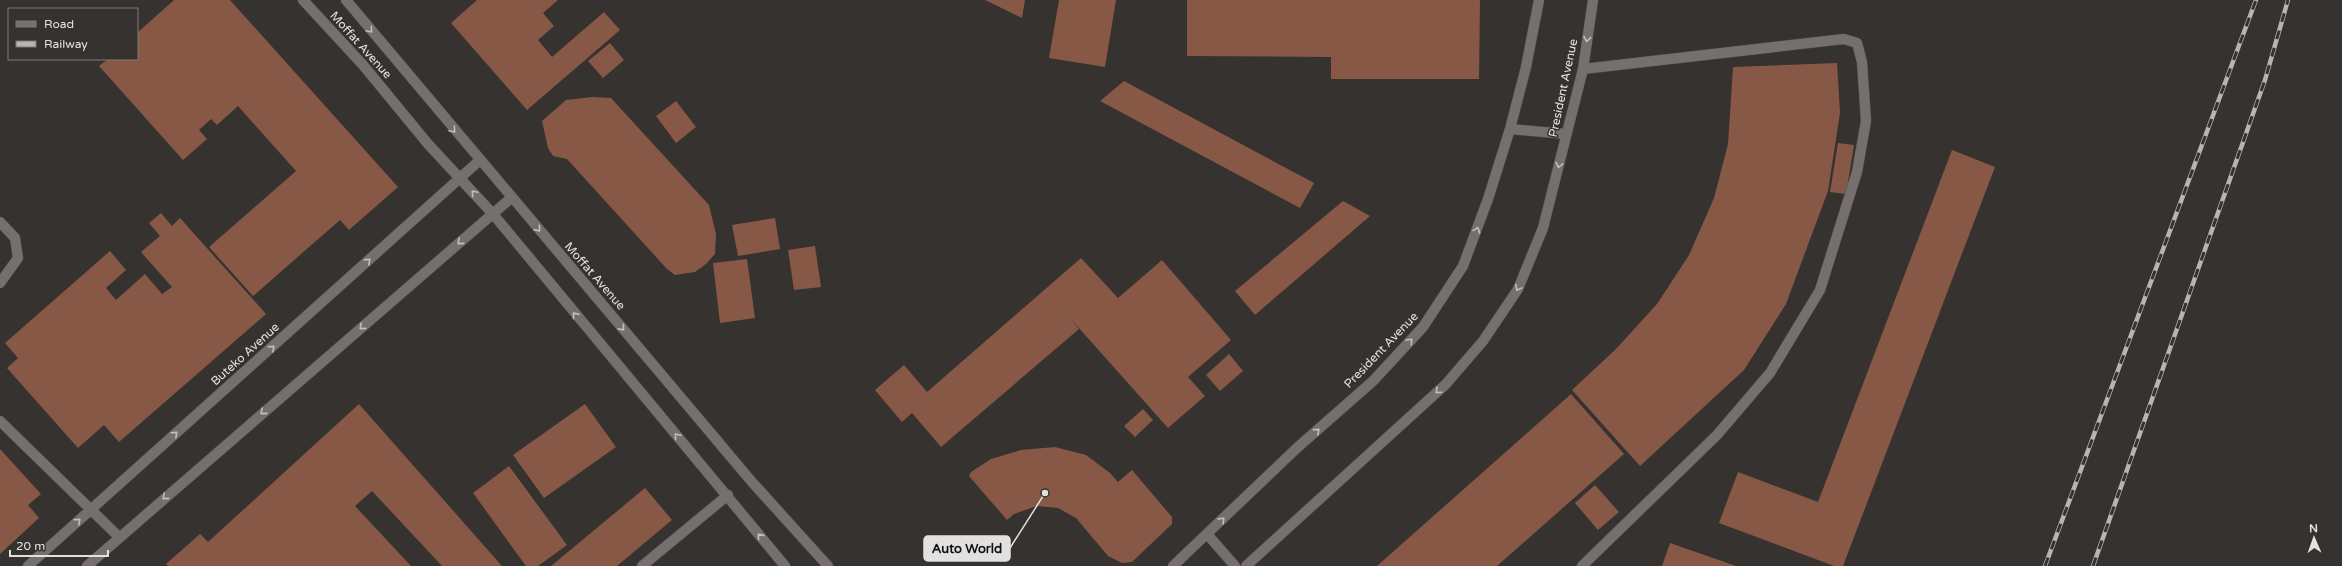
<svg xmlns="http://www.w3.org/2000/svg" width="2342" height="566" viewBox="0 0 2342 566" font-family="'Varela Round',sans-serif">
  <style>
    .building { fill: #875845 }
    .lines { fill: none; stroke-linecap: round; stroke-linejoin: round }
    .minor-casing { stroke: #514e4c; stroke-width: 11 }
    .secondary-casing { stroke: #514e4c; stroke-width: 11 }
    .minor { stroke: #75706e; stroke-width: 10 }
    .secondary { stroke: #75706e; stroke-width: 10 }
    .rail-casing { stroke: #b7b4b2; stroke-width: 4.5 }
    .rail { stroke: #363230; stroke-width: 3; stroke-dasharray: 9; stroke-linecap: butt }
    .oneway { stroke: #c2bfbd }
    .labels { text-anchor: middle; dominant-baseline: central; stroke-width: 3; stroke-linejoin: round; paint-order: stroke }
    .street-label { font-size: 12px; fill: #e3e1df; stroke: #363230 }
    .leader { fill: none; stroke: #e3e1df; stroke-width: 1.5 }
    .callout-dot { fill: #e3e1df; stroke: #363230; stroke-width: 1.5 }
    .callout { fill: #e3e1df; stroke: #e3e1df; stroke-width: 1.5 }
    .callout-label { font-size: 13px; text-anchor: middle; font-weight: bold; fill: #111 }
  </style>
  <rect width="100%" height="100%" fill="#363230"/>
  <path class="building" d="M174 0H230L398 187 349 230 340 220 253 296 209 247 296 171 238 106 217 125 211 119 199 130 207 139 183 160 99 66 108 59H137V33Z
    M477 0H558L543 13 554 26 538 40 552 57 604 12 620 30 527 110 451 23Z
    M985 0H1025L1022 18Z
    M1059 0H1116L1105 67 1049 58Z
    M1187 0H1480L1479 79H1331V57L1187 56Z
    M610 43 624 60 603 78 588 61Z
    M1837 63 1840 113 1828 191 1786 304 1744 370 1640 466 1572 390 1616 349 1657 304 1689 255 1714 198 1728 144 1733 67Z
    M1124 81 1314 183 1300 208 1100 101Z
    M592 97 611 98 709 205 716 234 715 254 706 264 695 272 675 275 667 269 567 159 553 156 548 148 542 121 566 100Z
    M676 101 696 127 676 143 656 116Z
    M1838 143 1854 145 1846 194 1830 192Z
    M1952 150 1995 167 1843 566H1834L1719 523 1738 472 1818 502Z
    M1343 201 1370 216 1255 315 1235 291Z
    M161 213 172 226 180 218 266 314 119 442 104 425 78 448 7 368 18 358 5 343 110 251 126 270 106 288 116 300 145 274 162 294 172 287 141 252 160 236 149 223Z
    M775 218 780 249 738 256 732 225Z
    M815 246 821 287 794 290 788 250Z
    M1081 258 1118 298 1162 260 1231 340 1188 377 1205 396 1168 428 1070 318 1079 329 941 447 912 413 902 422 875 390 904 365 927 392Z
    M747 259 755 318 720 323 713 263Z
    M1229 354 1243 371 1220 391 1206 375Z
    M1571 394 1624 454 1497 566H1377Z
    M359 404 502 566H442L372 491 355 506 411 566H168L166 564 200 534 208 542Z
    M585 404 616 447 544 498 513 455Z
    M1143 409 1153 420 1135 437 1124 426Z
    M1055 447 1086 455 1110 473 1118 482 1132 470 1172 517V524L1132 562 1122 563 1108 556 1076 518 1058 508 1037 506 1014 514 1007 520 969 476 971 472 991 459 1021 450Z
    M0 449 41 494 28 505 39 518 0 554Z
    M509 466 567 545 538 566H526L473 493Z
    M1595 485 1619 512 1598 530 1575 503Z
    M645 488 672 520 617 566H551Z
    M1670 543 1736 566H1662Z"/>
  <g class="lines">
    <defs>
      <path id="minor" d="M303 0 363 65 428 144 493 214 785 566
        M346 0 752 482 828 566
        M0 222 15 238 18 258 0 283
        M0 421 119 537
        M28 566 480 160
        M87 566 511 198
        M642 566 728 495
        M1582 566 1717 435 1770 373 1820 290 1857 172 1866 121 1862 62 1857 43 1844 39 1583 69"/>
      <path id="secondary" d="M1510 129 1566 134
        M1207 534 1235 566
        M1173 566 1298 447 1373 381 1423 327 1463 266 1488 199 1510 129 1526 67 1539 0
        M1246 566 1446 384 1483 341 1518 289 1543 228 1583 69 1593 0"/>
    </defs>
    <use href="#minor" class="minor-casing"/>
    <use href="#secondary" class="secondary-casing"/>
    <use href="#minor" class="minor"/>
    <use href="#secondary" class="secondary"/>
    <defs>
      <path id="rail" d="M2045 566 2256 0
        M2093 566 2265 80 2288 0"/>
    </defs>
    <use href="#rail" class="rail-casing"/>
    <use href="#rail" class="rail"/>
  </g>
  <defs><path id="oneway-chevron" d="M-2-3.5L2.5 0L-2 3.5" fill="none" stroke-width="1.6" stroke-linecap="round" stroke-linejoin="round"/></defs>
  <g class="oneway">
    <use href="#oneway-chevron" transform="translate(370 30) rotate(50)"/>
    <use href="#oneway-chevron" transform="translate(1587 39) rotate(99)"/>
    <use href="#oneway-chevron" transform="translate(453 130) rotate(50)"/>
    <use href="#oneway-chevron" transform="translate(1559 165) rotate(104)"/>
    <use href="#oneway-chevron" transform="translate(474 193) rotate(-131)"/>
    <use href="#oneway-chevron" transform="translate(538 229) rotate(49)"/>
    <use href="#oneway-chevron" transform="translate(1477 230) rotate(-70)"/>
    <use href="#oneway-chevron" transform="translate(460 242) rotate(139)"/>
    <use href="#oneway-chevron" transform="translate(368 261) rotate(-42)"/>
    <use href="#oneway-chevron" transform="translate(1518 288) rotate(118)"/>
    <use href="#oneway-chevron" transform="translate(575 315) rotate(-129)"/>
    <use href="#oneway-chevron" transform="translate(362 327) rotate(139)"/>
    <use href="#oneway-chevron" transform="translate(622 328) rotate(49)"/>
    <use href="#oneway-chevron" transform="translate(1410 341) rotate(-47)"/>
    <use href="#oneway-chevron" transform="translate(272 348) rotate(-42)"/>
    <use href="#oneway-chevron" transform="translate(1438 391) rotate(138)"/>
    <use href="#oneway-chevron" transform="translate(263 412) rotate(139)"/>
    <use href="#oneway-chevron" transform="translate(1317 431) rotate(-42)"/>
    <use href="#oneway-chevron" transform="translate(175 434) rotate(-42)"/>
    <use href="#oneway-chevron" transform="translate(677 436) rotate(-130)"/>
    <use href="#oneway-chevron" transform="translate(165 497) rotate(139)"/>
    <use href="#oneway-chevron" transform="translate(1222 520) rotate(-44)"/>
    <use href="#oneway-chevron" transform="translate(78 521) rotate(-42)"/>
    <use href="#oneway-chevron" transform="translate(760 536) rotate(-129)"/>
  </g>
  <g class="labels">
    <g class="street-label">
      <text transform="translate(361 45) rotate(48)">Moffat Avenue</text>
      <text transform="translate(1563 88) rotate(-78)">President Avenue</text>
      <text transform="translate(595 276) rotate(49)">Moffat Avenue</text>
      <text transform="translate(1381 350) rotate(-46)">President Avenue</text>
      <text transform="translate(245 354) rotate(-42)">Buteko Avenue</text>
    </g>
  </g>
  <path class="leader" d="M1045 493L1010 548"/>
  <circle class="callout-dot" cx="1045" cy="493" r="4"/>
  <rect class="callout" x="924" y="536" width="86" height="25" rx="4"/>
  <g class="callout-label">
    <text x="967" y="553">Auto World</text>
  </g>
  <rect x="8" y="8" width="130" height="52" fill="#363230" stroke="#7b7876"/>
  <rect x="16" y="21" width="20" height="6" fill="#75706e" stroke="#7b7876"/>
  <text x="44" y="28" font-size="12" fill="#e3e1df">Road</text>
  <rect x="16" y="41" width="20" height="6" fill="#b7b4b2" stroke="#7b7876"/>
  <text x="44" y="48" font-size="12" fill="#e3e1df">Railway</text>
  <g transform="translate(2314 538) rotate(358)" stroke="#363230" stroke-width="3" paint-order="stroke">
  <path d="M0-3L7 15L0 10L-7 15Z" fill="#e3e1df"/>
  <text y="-6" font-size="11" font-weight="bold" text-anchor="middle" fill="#e3e1df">N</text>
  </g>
  <path d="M10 550v6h98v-6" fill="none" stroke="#e3e1df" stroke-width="2"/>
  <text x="16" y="550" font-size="12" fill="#e3e1df" stroke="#363230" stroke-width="3" paint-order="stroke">20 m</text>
</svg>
